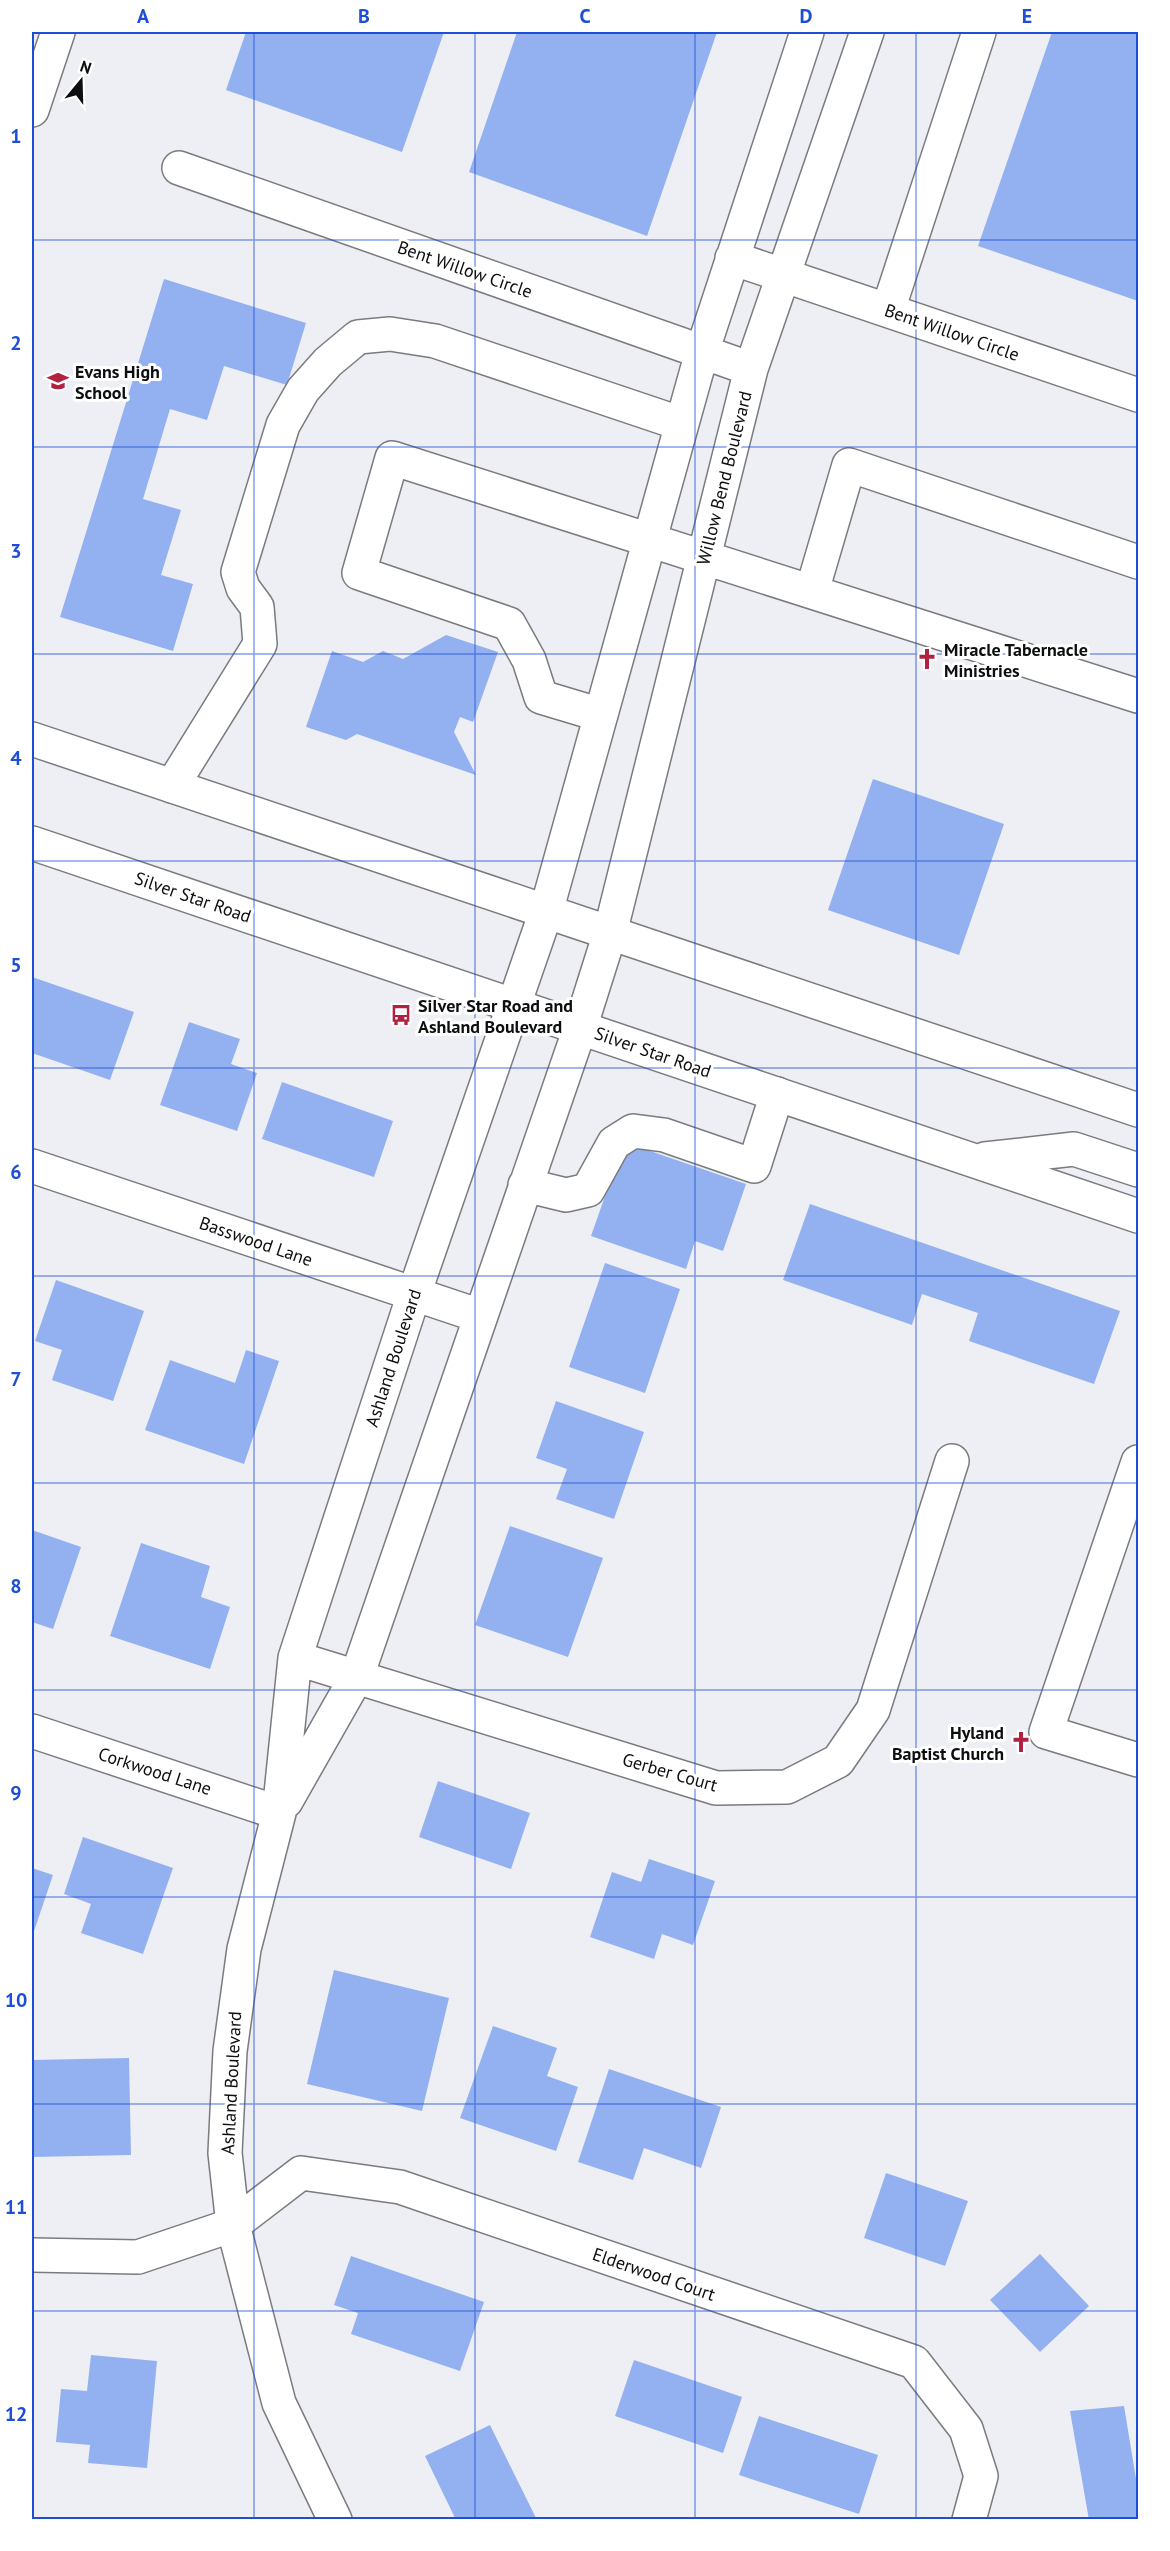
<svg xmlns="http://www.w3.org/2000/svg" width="1170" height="2551" viewBox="0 0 1170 2551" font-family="'PT Sans',sans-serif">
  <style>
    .building { fill: #93b1f0 }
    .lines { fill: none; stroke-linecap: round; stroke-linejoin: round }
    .minor-casing { stroke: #797b7f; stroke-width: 36 }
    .major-casing { stroke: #797b7f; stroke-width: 36 }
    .minor { stroke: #fff; stroke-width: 33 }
    .major { stroke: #fff; stroke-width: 33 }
    .grid { fill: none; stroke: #1d4ed8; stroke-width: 1.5; stroke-opacity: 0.55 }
    .labels { text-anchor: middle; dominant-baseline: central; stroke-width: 6; stroke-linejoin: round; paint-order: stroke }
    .street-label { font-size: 18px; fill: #0d0e0f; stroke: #fff }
    .poi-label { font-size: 18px; font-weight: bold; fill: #0d0e0f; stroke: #fff; text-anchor: start }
    .neatline { fill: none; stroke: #1d4ed8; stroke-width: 2 }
    .grid-label { font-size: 20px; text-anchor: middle; font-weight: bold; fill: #1d4ed8 }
  </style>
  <rect width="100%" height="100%" fill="#edeff4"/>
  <path class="building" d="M246 32H444L402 152 226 90Z
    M517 32H717L647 236 469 172Z
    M1052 32H1138V301L978 246Z
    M164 279 306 323 287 385 224 366 207 420 170 409 143 499 181 510 161 575 193 584 173 651 60 617Z
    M446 635 498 652 473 722 460 717 454 732 476 775 357 734 346 740 306 727 332 651 363 662 383 651 403 659Z
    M873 779 1004 824 959 955 828 910Z
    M32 977 134 1012 110 1080 32 1053Z
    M189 1022 240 1039 231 1064 257 1073 237 1131 160 1105Z
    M282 1082 393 1121 374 1177 262 1139Z
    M624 1142 746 1184 723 1251 695 1241 686 1269 591 1236Z
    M810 1204 1120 1311 1094 1384 969 1341 978 1313 922 1294 912 1325 783 1280Z
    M605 1263 680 1289 645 1393 569 1367Z
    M56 1280 144 1311 113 1401 52 1380 62 1350 35 1341Z
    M246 1350 279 1361 244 1464 145 1430 170 1360 235 1383Z
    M556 1401 644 1432 614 1519 556 1499 567 1469 536 1458Z
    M510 1526 603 1558 568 1657 475 1625Z
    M32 1530 81 1547 53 1629 32 1622Z
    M141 1543 210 1566 201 1597 230 1607 210 1669 110 1636Z
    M438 1781 530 1813 511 1869 419 1837Z
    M83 1837 173 1868 143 1954 81 1933 91 1904 64 1894Z
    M649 1859 715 1881 693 1945 662 1934 654 1959 590 1937 612 1872 641 1882Z
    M32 1868 53 1875 32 1937Z
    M334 1970 449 1998 422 2111 307 2084Z
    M493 2026 557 2048 547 2076 578 2087 556 2151 460 2118Z
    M129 2058 131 2155 32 2157V2060Z
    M609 2069 721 2107 701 2168 644 2148 633 2180 578 2162Z
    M886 2173 968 2201 945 2266 864 2238Z
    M1040 2254 1089 2306 1040 2352 990 2300Z
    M351 2256 484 2302 460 2371 351 2334 358 2313 334 2305Z
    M91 2355 157 2361 147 2468 88 2463 90 2445 56 2442 61 2389 87 2391Z
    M634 2360 742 2397 723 2453 615 2416Z
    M1124 2406 1138 2491V2520H1089L1070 2411Z
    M759 2416 878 2455 859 2514 739 2475Z
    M490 2425 537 2520H456L425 2456Z"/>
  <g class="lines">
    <defs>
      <path id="minor" d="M32 110 58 32
        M179 168 751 369
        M732 258 1138 395
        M888 310 979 32
        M812 591 849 465 1138 562
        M601 715 541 697 529 660 509 624 359 573 392 458 1138 696
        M172 786 260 644 257 607 243 588 238 572 283 425 303 390 328 362 358 337 390 334 435 341 682 424
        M32 1166 480 1316
        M525 1185 566 1195 588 1190 614 1143 633 1131 664 1135 754 1166 777 1094
        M1138 1462 1046 1732 1138 1760
        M295 1658 716 1788 787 1787 838 1761 873 1710 952 1461
        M32 1731 279 1813
        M286 1801 357 1676 580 1028 610 933 751 369 867 32
        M32 2255 138 2257 233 2225 301 2173 400 2187 914 2362 966 2429 981 2476 969 2520
        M335 2520 279 2403 233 2225 225 2153 230 2051 244 1949 279 1813 295 1658 414 1294 546 912 702 352 807 32"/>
      <path id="major" d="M32 739 1138 1110
        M32 843 1138 1216
        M985 1159 1074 1149 1138 1170"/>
    </defs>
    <use href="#minor" class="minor-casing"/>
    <use href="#major" class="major-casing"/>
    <use href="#minor" class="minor"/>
    <use href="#major" class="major"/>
  </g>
  <path class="grid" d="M254 32V2520M475 32V2520M695 32V2520M916 32V2520M32 240H1138M32 447H1138M32 654H1138M32 861H1138M32 1068H1138M32 1276H1138M32 1483H1138M32 1690H1138M32 1897H1138M32 2104H1138M32 2311H1138"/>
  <defs>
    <symbol id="school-bare" viewBox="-9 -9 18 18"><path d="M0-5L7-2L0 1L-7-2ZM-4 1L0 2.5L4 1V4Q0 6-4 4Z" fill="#b32140" stroke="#fff" stroke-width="2.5" paint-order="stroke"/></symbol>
    <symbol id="church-bare" viewBox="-9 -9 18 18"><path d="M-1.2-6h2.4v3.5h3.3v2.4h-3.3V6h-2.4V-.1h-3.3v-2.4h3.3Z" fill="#b32140" stroke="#fff" stroke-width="2.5" paint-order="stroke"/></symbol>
    <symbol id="bus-bare" viewBox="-9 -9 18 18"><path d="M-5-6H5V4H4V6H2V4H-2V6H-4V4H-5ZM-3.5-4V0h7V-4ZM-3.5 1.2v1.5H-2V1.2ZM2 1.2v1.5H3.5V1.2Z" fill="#b32140" stroke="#fff" stroke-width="2.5" paint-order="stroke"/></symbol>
  </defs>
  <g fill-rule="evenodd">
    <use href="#school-bare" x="43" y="366" width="30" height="30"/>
    <use href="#church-bare" x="912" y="644" width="30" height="30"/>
    <use href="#bus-bare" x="386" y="1000" width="30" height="30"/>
    <use href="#church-bare" x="1006" y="1727" width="30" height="30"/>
  </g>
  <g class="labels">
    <g class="street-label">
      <text transform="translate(465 269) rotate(19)">Bent Willow Circle</text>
      <text transform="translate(952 332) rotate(19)">Bent Willow Circle</text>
      <text transform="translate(724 478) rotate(-76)">Willow Bend Boulevard</text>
      <text transform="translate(193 897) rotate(19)">Silver Star Road</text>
      <text transform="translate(653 1052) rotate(19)">Silver Star Road</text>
      <text transform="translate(256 1241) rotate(19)">Basswood Lane</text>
      <text transform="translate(393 1358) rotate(-72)">Ashland Boulevard</text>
      <text transform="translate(155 1771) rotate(18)">Corkwood Lane</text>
      <text transform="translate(670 1772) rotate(16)">Gerber Court</text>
      <text transform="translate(231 2083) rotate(-87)">Ashland Boulevard</text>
      <text transform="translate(654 2274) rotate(19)">Elderwood Court</text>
    </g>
    <g class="poi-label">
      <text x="75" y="371">Evans High<tspan x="75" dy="21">School</tspan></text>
      <text x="944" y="649">Miracle Tabernacle<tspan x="944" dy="21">Ministries</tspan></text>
      <text x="418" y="1005">Silver Star Road and<tspan x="418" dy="21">Ashland Boulevard</tspan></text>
      <text x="1004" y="1732" text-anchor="end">Hyland<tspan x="1004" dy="21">Baptist Church</tspan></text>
    </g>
  </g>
  <rect width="1170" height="2551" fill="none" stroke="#ffffff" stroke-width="66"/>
  <g transform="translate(81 81) rotate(19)" stroke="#ffffff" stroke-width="4.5" paint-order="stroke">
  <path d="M0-4.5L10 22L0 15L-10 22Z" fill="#0d0e0f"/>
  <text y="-9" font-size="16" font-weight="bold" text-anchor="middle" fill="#0d0e0f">N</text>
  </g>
  <rect x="33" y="33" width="1104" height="2485" class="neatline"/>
  <g class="grid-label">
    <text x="143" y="23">A</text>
    <text x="364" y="23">B</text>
    <text x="585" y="23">C</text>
    <text x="806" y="23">D</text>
    <text x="1027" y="23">E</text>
    <text x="16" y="143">1</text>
    <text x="16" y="350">2</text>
    <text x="16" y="558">3</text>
    <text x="16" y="765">4</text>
    <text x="16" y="972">5</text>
    <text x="16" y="1179">6</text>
    <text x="16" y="1386">7</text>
    <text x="16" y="1593">8</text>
    <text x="16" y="1800">9</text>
    <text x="16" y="2007">10</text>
    <text x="16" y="2214">11</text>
    <text x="16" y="2421">12</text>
  </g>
</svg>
